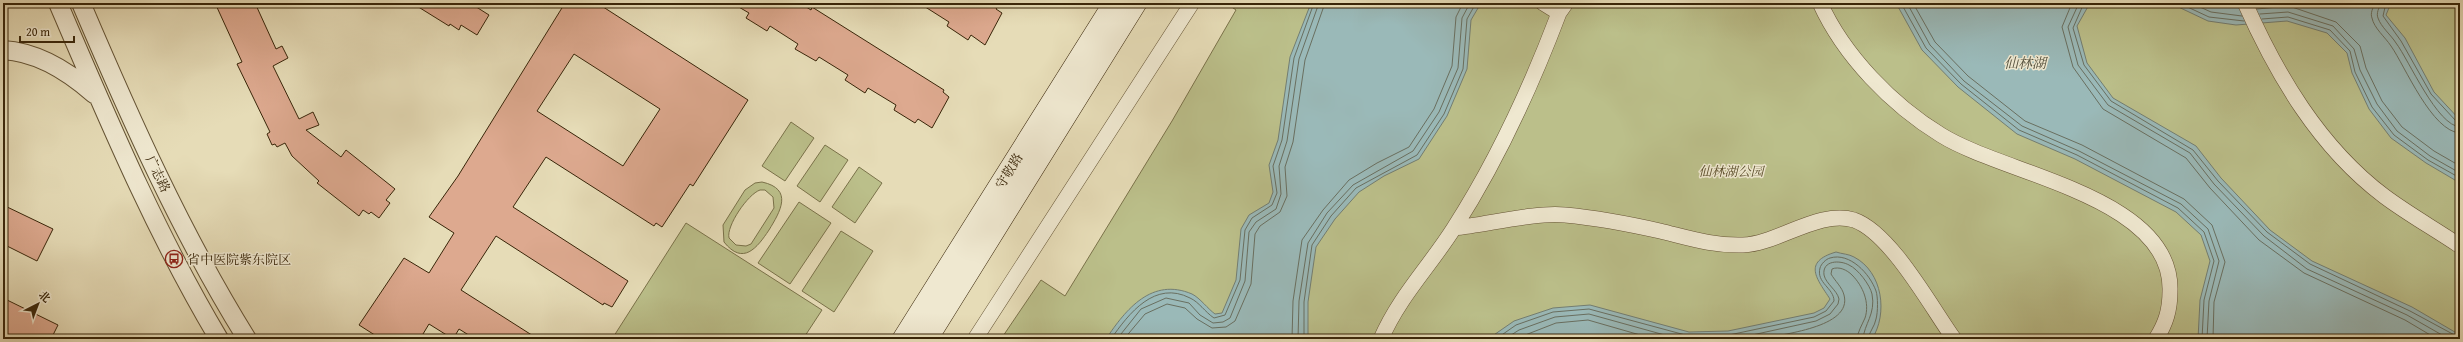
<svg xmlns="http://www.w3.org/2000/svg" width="2463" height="342" viewBox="0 0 2463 342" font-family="'Gentium Book Plus','Noto Serif SC',serif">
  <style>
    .green { fill: #bbbf8a; stroke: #7a724a; fill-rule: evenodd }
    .water { fill: #9ab9b8; stroke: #737e72 }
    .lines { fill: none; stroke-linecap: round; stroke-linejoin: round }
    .shore { stroke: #696f60; stroke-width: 1 }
    .building { fill: #dda98f; stroke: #382509; fill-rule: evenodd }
    .minor-casing { stroke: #645334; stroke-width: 16 }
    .tertiary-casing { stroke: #645334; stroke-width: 20 }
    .secondary-casing { stroke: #382509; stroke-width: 22 }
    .minor { stroke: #efe8d0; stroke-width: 15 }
    .tertiary { stroke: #efe8d0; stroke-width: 18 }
    .secondary { stroke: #efe8d0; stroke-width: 21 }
    .labels { text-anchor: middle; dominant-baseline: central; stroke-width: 3; stroke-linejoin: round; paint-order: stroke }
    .street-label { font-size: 13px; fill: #382509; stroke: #efe8d0 }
    .park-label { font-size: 13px; font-style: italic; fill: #594c29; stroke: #efe8d0 }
    .poi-label { font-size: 13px; fill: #382509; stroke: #efe8d0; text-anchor: start }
    .water-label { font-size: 14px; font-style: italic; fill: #55513e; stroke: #efe8d0 }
  </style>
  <rect width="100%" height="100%" fill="#e6dcb7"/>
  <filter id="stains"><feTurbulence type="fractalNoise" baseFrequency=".005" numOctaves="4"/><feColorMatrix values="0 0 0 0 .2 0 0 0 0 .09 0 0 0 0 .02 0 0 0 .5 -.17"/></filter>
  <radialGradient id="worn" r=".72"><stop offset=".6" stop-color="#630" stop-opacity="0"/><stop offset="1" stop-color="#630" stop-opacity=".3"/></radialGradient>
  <path class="green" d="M1226 3H2460V339H1001L1041 280 1065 296 1172 121 1236 10Z
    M791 122 814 138 785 181 762 166Z
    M825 145 848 160 820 202 797 186Z
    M859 167 882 183 855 223 832 207Z
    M762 182C794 189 780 212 769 230 757 248 743 266 724 242L723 225 745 190 755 183ZM760 190H765L773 197 774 208 751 244 746 246 736 245 729 238C726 226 748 194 760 190Z
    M799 202 831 223 790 284 758 263Z
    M686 223 822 310 803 339H612Z
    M841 231 873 251 834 312 802 291Z"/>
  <path class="water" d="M1311 3H1481L1471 20 1467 69 1447 116 1419 159 1384 176 1359 192 1335 219 1316 247 1308 302V339H1106C1126 309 1152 277 1192 294 1200 298 1208 309 1215 314L1222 313 1236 280 1241 229 1249 215 1269 203 1273 192 1269 165 1278 140 1290 57Z
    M1896 3H2090L2077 26 2087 63 2113 98 2196 146 2221 178 2270 230 2312 261 2412 307 2460 335V339H2198L2200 300 2210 261 2201 235 2176 212 2075 159 2017 134 1958 87 1922 50Z
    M2170 3H2391L2386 15 2405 38 2434 92 2460 120V183L2426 163 2391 138 2369 109 2352 73 2347 53 2327 33 2287 21 2236 25 2208 21Z
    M1836 252C1842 254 1849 254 1854 257 1883 272 1888 314 1872 339H1488L1514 321 1553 308 1590 305 1689 332 1728 331 1814 313 1824 308 1830 299C1817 279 1802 262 1836 252Z"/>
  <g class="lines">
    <path class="shore" d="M1901 3 1926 48 1961 84 2019 130 2077 155 2178 208 2204 232 2214 261 2204 300 2202 339
      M1907 3 1930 45 1964 81 2022 126 2079 151 2181 204 2208 229 2219 261 2209 301 2207 339
      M1913 3 1935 42 1968 76 2025 121 2082 145 2184 199 2212 225 2225 262 2214 302 2213 339
      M2072 3 2062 27 2073 67 2103 109 2186 158 2210 188 2259 240 2304 273 2405 320 2437 339
      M2079 3 2068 27 2078 65 2108 105 2190 153 2214 184 2264 236 2307 269 2407 315 2449 339
      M2084 3 2073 28 2084 65 2111 101 2193 150 2218 181 2267 232 2310 264 2410 311 2460 338
      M2179 3 2209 17 2244 21
      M2191 3 2211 12 2242 16
      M2375 3C2373 8 2370 13 2372 18 2374 28 2385 37 2391 46 2405 66 2432 132 2460 133
      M2381 3C2379 8 2376 13 2378 18 2381 27 2391 35 2396 43 2409 60 2437 126 2460 127
      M2386 3 2383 16 2401 41 2431 94 2456 121 2460 122
      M2257 9 2289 6 2336 22 2360 46 2366 68 2382 101 2402 127 2434 151 2460 166
      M2260 14 2288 12 2333 26 2354 49 2360 70 2377 104 2397 131 2430 156 2460 173
      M2262 19 2288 17 2330 30 2350 51 2355 72 2372 107 2394 135 2428 160 2460 178
      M1111 339C1129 313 1155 280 1190 298 1199 302 1205 312 1214 318L1225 315 1240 280 1245 230 1252 218 1272 205 1277 193 1273 166 1282 140 1294 58 1314 3
      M1117 339 1141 309 1166 298 1189 303 1200 315 1213 323 1223 322 1230 318 1245 281 1249 232 1256 222 1276 209 1281 194 1279 166 1287 141 1299 59 1319 3
      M1124 339 1145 314 1167 304 1185 308 1197 319 1212 328 1226 327 1235 321 1251 284 1255 234 1260 226 1280 212 1287 196 1285 167 1293 142 1305 60 1325 3
      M1292 339 1293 301 1302 240 1323 210 1349 180 1377 163 1409 147 1434 109 1452 66 1456 17 1463 3
      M1298 339 1299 301 1308 243 1327 213 1353 185 1413 151 1439 112 1458 68 1462 18 1470 3
      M1304 339V302L1312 245 1331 216 1356 188 1417 155 1444 114 1463 69 1467 19 1476 3
      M1496 339 1516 325 1553 312 1589 309 1689 336 1729 335 1814 317 1826 311 1834 301C1834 288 1816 283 1820 268 1821 264 1826 259 1830 258 1850 252 1870 274 1876 291 1878 297 1878 312 1876 319 1875 326 1869 332 1868 339
      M1505 339 1519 330 1555 317 1589 314 1679 339
      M1515 339 1556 323 1588 320 1654 339
      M1734 339 1816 321 1830 314 1838 304 1839 299C1837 290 1826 284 1824 275 1822 260 1840 260 1849 265 1858 269 1870 285 1872 294 1876 314 1864 324 1863 339
      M1761 339C1780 334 1853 328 1844 295 1842 287 1835 281 1831 274L1832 269C1839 266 1847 270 1852 275 1863 286 1870 303 1865 318 1862 325 1858 331 1857 339"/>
  </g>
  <path class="building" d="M215 3H255L276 49 282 46 288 58 273 66 299 119 313 112 319 125 306 130 341 157 346 150 395 189 386 200 390 203 379 218 371 212 369 214 363 210 359 216 317 183 319 181 292 156 285 143 277 147 275 144 272 145 267 134 270 132 237 64 242 62Z
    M412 3H470L489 15 477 35 461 25 459 30 450 24 449 26Z
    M565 3H597L748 100 693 186 690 184 662 227 656 223 654 226 546 157 513 207 628 281 612 307 604 303 603 305 496 236 461 290 538 339H475L459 329 453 339 429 324 420 339H381L359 325 404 258 429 273 454 233 429 217 458 176ZM574 54 660 109 623 166 537 111Z
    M732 3H800L811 10 812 7 944 90 943 92 949 97 932 128 918 119 915 123 894 110 896 105 868 88 865 93 845 80 848 75 819 57 816 61 795 49 798 44 770 26 767 31 746 18 749 13Z
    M919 3H1000L996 9 1002 13 985 45 971 35 968 40 947 26 949 22Z
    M3 205 53 229 37 261 3 244Z
    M3 298 58 325 51 339H3Z"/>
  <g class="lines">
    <defs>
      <path id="minor" d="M1543 3 1559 13
        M1820 3C1844 56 1892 105 1941 135 2005 175 2173 197 2170 291 2170 310 2166 323 2156 339
        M2245 3C2277 75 2319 147 2384 196 2408 214 2435 229 2460 246
        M1454 228C1486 225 1534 212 1565 215 1597 218 1629 224 1660 231 1689 238 1713 246 1743 245 1777 244 1820 209 1854 220 1891 233 1931 307 1954 339
        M975 339 1192 3
        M1381 339C1399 297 1430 266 1454 228 1497 161 1531 87 1559 13L1566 3"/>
      <path id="tertiary" d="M58 3C107 117 155 232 219 339
        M81 3C130 118 181 233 247 339
        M3 50C38 52 68 71 94 94"/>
      <path id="secondary" d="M903 339 1114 3
        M927 339 1136 3"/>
    </defs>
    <use href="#minor" class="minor-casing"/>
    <use href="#tertiary" class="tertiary-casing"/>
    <use href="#secondary" class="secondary-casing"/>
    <use href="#minor" class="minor"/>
    <use href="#tertiary" class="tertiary"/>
    <use href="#secondary" class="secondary"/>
  </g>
  <defs>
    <symbol id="bus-ring" viewBox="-11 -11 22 22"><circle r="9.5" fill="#efe8d0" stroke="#8f2418" stroke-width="1.5"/><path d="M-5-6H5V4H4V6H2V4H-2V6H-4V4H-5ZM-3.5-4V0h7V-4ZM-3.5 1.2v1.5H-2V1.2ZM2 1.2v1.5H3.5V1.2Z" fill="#8f2418"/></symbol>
  </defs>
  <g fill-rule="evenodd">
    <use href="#bus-ring" x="164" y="249" width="20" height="20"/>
  </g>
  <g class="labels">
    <g class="street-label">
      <text transform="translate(1009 171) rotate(-58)">守敬路</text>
      <text transform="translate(158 174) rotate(64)">广志路</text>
    </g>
    <g class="park-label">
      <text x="1731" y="171">仙林湖公园</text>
    </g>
    <g class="poi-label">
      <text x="187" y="259">省中医院紫东院区</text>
    </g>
    <g class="water-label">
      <text x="2025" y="63">仙林湖</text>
    </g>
  </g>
  <rect width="2463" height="342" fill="none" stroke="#e6dcb7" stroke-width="16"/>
  <rect x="4" y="4" width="2455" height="334" fill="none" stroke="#382509" stroke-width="2"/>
  <rect x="8" y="8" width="2447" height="326" fill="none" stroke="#382509"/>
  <g transform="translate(38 304) rotate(42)" stroke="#efe8d0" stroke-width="3" paint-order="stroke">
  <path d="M0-3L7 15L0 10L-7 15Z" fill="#382509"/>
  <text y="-6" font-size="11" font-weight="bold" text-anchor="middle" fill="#382509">北</text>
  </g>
  <path d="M20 36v6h54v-6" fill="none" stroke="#382509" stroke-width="2"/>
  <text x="26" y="36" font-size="12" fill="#382509" stroke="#efe8d0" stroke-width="3" paint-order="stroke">20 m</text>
  <rect width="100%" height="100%" filter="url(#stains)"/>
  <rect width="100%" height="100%" fill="url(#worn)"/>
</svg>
